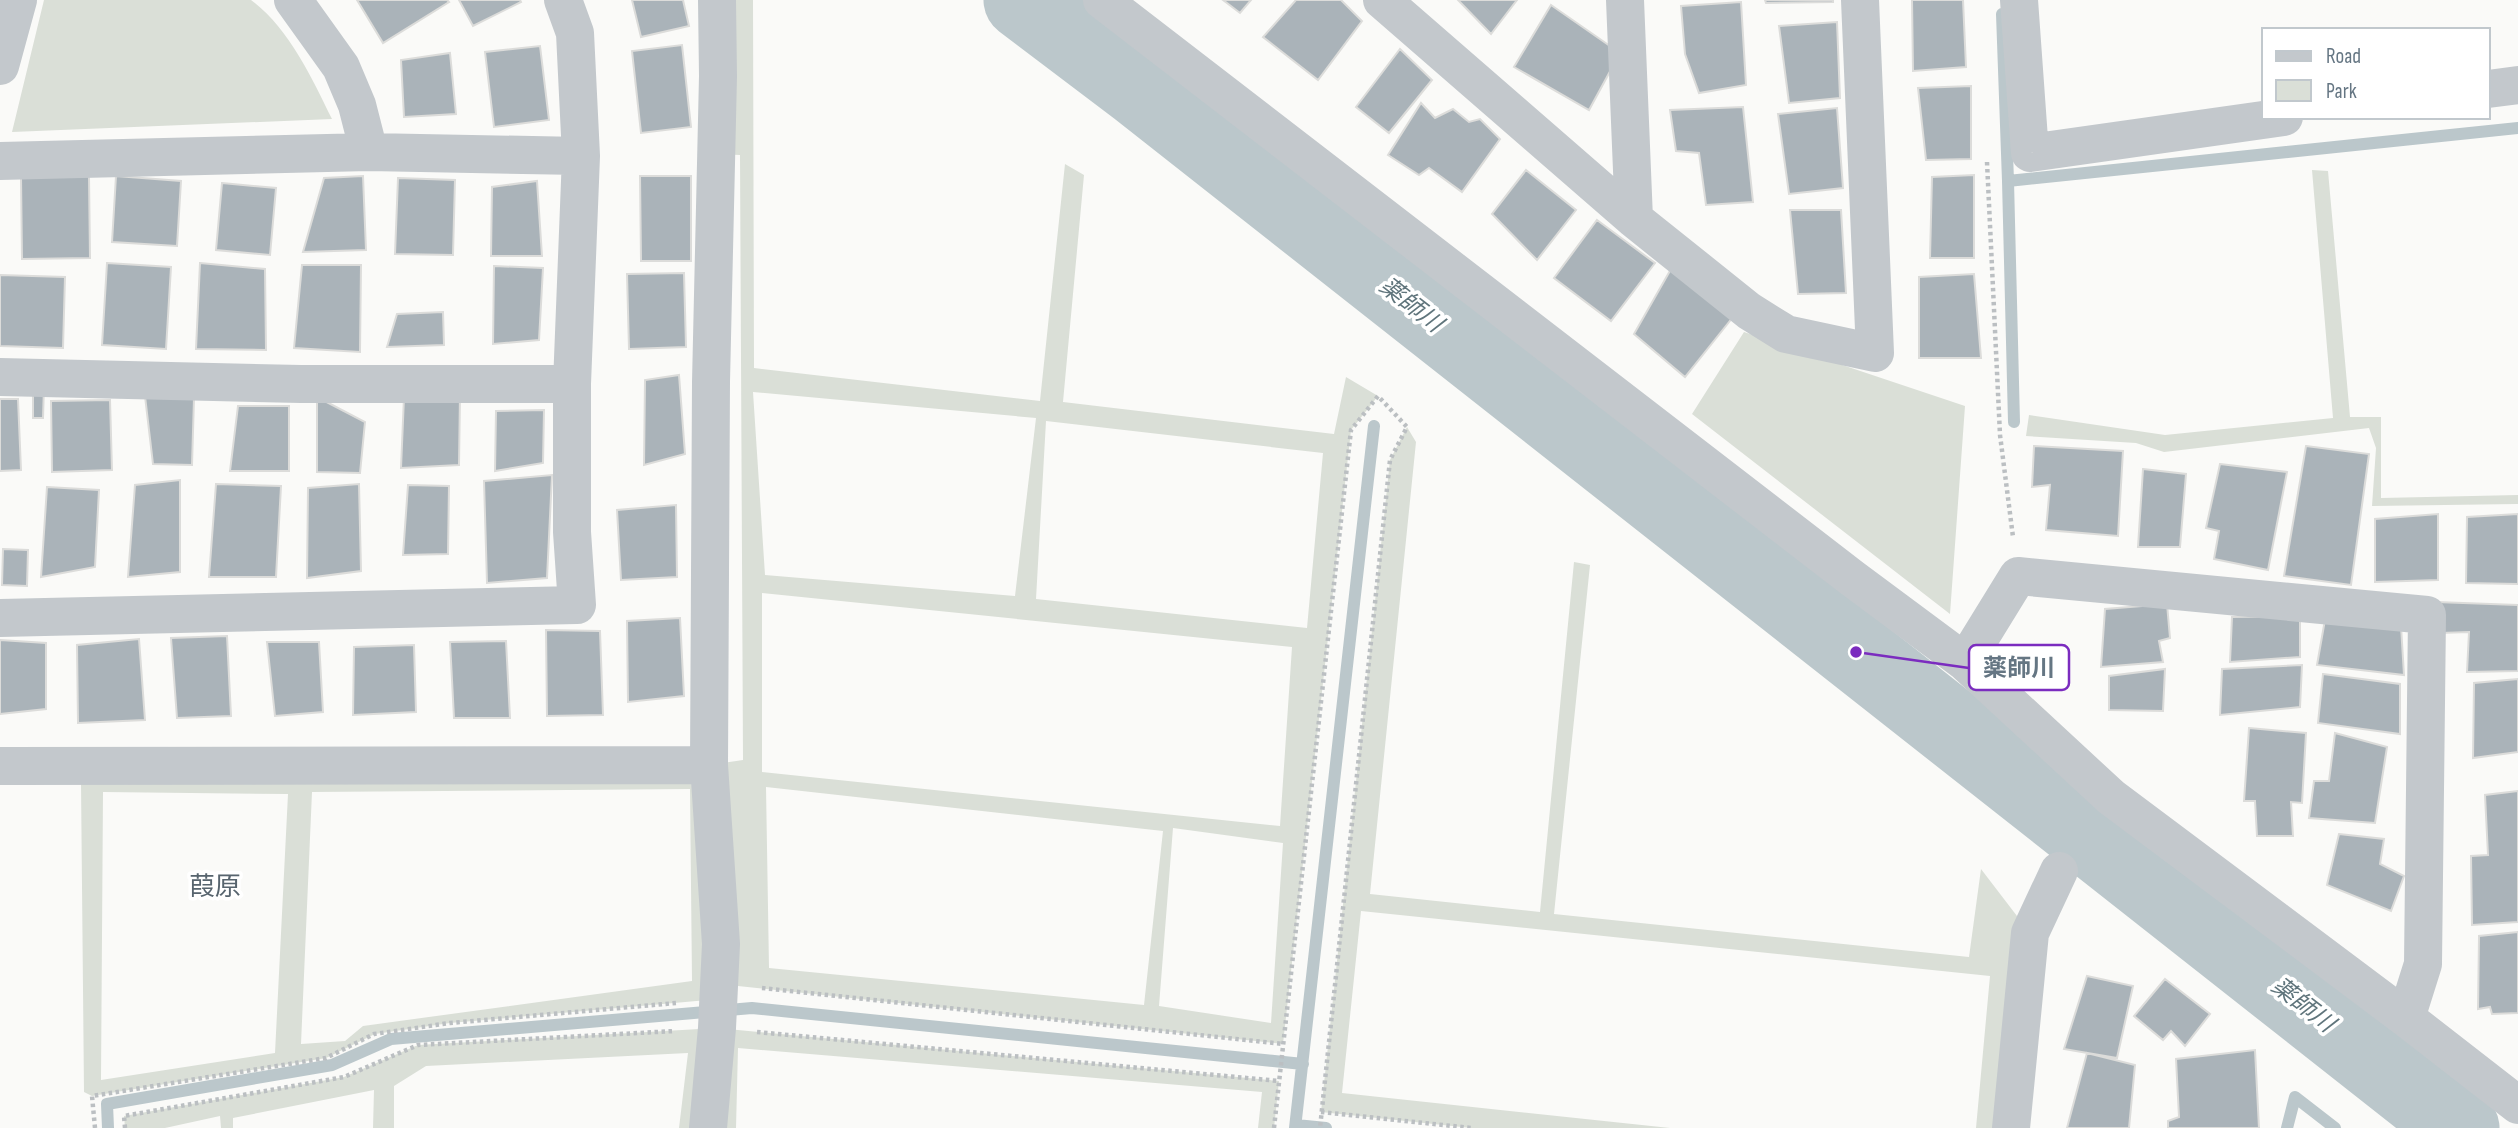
<svg xmlns="http://www.w3.org/2000/svg" width="2518" height="1128" viewBox="0 0 2518 1128" font-family="'Sofia Sans Condensed','Noto Sans JP',sans-serif">
  <style>
    .green { fill: #dadfd7; fill-rule: evenodd }
    .lines { fill: none; stroke-linecap: round; stroke-linejoin: round }
    .stream { stroke: #bbc7cb; stroke-width: 12 }
    .river { stroke: #bbc7cb; stroke-width: 79 }
    .building { fill: #aab3b9; stroke: #dcdcda; stroke-width: 2 }
    .path { stroke: #bbbfc2; stroke-width: 4.5; stroke-dasharray: 3.5 3.5; stroke-linecap: butt }
    .minor { stroke: #c3c8cc; stroke-width: 38 }
    .labels { text-anchor: middle; dominant-baseline: central; stroke-width: 7; stroke-linejoin: round; paint-order: stroke }
    .water-label { font-size: 24px; font-style: italic; fill: #60757c; stroke: #fff }
    .quarter-label { font-size: 26px; fill: #57646e; stroke: #fff }
    .leader { fill: none; stroke: #7b2cbf; stroke-width: 2.5 }
    .callout-dot { fill: #7b2cbf; stroke: #fff; stroke-width: 2.5 }
    .callout { fill: #fff; stroke: #7b2cbf; stroke-width: 2.5 }
    .callout-label { font-size: 24px; text-anchor: middle; font-weight: bold; fill: #657683 }
  </style>
  <rect width="100%" height="100%" fill="#fafaf8"/>
  <path class="green" d="M44 0H251C288 27 312 78 332 119L12 132Z
    M717 0H753L754 368 1040 401 1065 164 1084 175 1063 402 1334 434 1346 377 1378 396 1351 430 1283 1044 719 984V999L450 1023 375 1034 326 1058 92 1096 84 1092 81 783 709 765 743 760 740 155 716 154ZM753 392 1036 418 1015 596 765 575ZM1046 421 1323 453 1307 628 1036 599ZM762 593 1292 647 1280 826 762 772ZM766 787 1163 831 1144 1005 769 968ZM690 789 692 981 363 1026 345 1041 301 1044 312 792ZM103 792 288 794 275 1053 101 1080ZM1173 828 1283 843 1271 1023 1159 1006Z
    M2312 170 2328 171 2350 417H2381V498L2518 495V504L2372 506 2376 448 2369 428 2164 452 2136 443 2026 436 2029 415 2165 435 2333 418Z
    M1744 332 1965 406 1950 614 1692 414Z
    M1407 427 1416 442 1370 894 1540 912 1574 562 1590 565 1554 914 1969 957 1981 869 2030 933 2011 1128H1976L1990 976 1361 911 1342 1093 1670 1128H1471L1321 1112 1390 460Z
    M717 1028 1279 1081 1274 1128H1258L1262 1092 738 1048 736 1128H679L688 1053 426 1066 394 1086V1128H373L374 1090 233 1118V1128H221L220 1116 165 1128H125L124 1116 344 1077 418 1045Z"/>
  <g class="lines">
    <path class="stream" d="M2002 14 2008 181 2518 128
      M2008 181 2014 422
      M1296 1125 1326 1128
      M108 1128 107 1104 332 1065 391 1039 752 1008 1303 1064
      M1295 1128 1374 426
      M2287 1128 2295 1097 2335 1128"/>
    <path class="river" d="M1023 0 1138 87 2460 1128"/>
  </g>
  <path class="building" d="M357 0H447L449 2 383 43Z
    M459 0H520L521 2 473 26Z
    M632 0H683L689 26 641 37Z
    M1223 0H1251L1240 13Z
    M1296 0H1341L1362 21 1318 80 1263 37Z
    M1458 0H1517L1491 34Z
    M1765 0H1833V2L1766 3Z
    M1912 0H1963L1966 67 1913 71Z
    M1741 2 1746 85 1699 93 1685 54 1681 6Z
    M1551 5 1620 53 1589 110 1514 67Z
    M1837 22 1840 98 1789 103 1779 26Z
    M682 45 691 127 641 133 632 51Z
    M540 46 549 120 494 127 485 52Z
    M1400 49 1432 80 1389 133 1356 107Z
    M450 53 456 114 404 117 401 60Z
    M1971 86V159L1926 160 1918 88Z
    M1421 103 1435 118 1453 109 1469 122 1480 119 1500 139 1462 192 1429 168 1419 175 1388 155Z
    M1743 107 1753 202 1706 205 1699 153 1676 151 1670 110Z
    M1837 108 1843 188 1789 194 1778 114Z
    M1526 170 1576 210 1537 260 1492 214Z
    M1974 175V258H1930L1932 177Z
    M89 176 90 258 22 259 21 177Z
    M116 176 181 181 177 246 112 242Z
    M363 176 366 250 303 252 324 178Z
    M640 176H691V261H641Z
    M398 178 455 180 453 255 395 254Z
    M537 181 542 256H491L492 187Z
    M222 183 276 188 270 255 216 250Z
    M1790 210H1841L1846 293 1798 294Z
    M1597 220 1655 263 1611 321 1554 278Z
    M107 263 171 267 166 349 102 345Z
    M200 263 265 269 266 350 196 349Z
    M302 265H361L360 352 294 348Z
    M494 266 543 268 539 340 493 344Z
    M1671 269 1733 317 1685 377 1634 334Z
    M684 273 686 347 629 349 627 274Z
    M1974 274 1981 358H1919V277Z
    M0 275 65 277 63 348 0 346Z
    M443 312 444 345 387 347 397 314Z
    M679 375 685 454 644 465 645 380Z
    M33 386H44L43 418H33Z
    M460 394 459 465 401 468 404 397Z
    M145 396 194 398 192 465 153 464Z
    M317 397 365 422 360 473 317 472Z
    M0 399H18L21 470 0 471Z
    M110 400 112 470 52 472 51 401Z
    M238 406H289V471H230Z
    M544 410 543 463 495 471 496 411Z
    M2034 446 2123 451 2118 536 2046 530 2050 485 2032 487Z
    M2306 446 2369 454 2351 585 2284 576Z
    M2220 464 2287 472 2268 570 2214 559 2219 531 2206 528Z
    M2143 469 2186 474 2180 547H2138Z
    M552 475 547 578 487 583 484 481Z
    M180 480V572L128 577 135 485Z
    M216 484 281 486 276 577H209Z
    M359 484 361 571 307 578 308 488Z
    M408 485 449 486 448 554 403 555Z
    M47 487 99 490 95 567 41 577Z
    M676 505 677 577 621 580 617 510Z
    M2438 514V580L2375 582V519Z
    M2518 514V584L2466 583 2467 517Z
    M3 549 28 550 27 586 2 585Z
    M2436 602 2518 605V671L2467 672 2469 632 2440 633Z
    M2167 604 2170 638 2159 641 2163 662 2101 667 2105 609Z
    M2326 614 2401 626 2404 675 2317 665Z
    M2300 616V657L2230 662 2232 617Z
    M680 618 684 696 628 702 627 621Z
    M546 630 600 631 603 715 547 716Z
    M227 636 231 716 177 718 171 638Z
    M139 639 145 720 78 723 77 645Z
    M0 640 46 643V709L0 714Z
    M506 641 510 718H454L450 642Z
    M267 642H319L323 712 275 716Z
    M414 645 416 712 353 715 354 647Z
    M2302 665 2300 707 2220 715 2222 669Z
    M2165 669 2163 711 2109 710V676Z
    M2323 674 2400 684V734L2318 723Z
    M2518 679V752L2473 758 2474 683Z
    M2249 728 2306 733 2302 803 2291 802 2293 836H2257L2255 801H2244Z
    M2335 733 2387 747 2375 823 2309 818 2314 781H2329Z
    M2518 791V922L2472 925 2471 856 2488 855 2485 795Z
    M2339 834 2384 839 2380 864 2404 876 2391 911 2327 885Z
    M2518 932V1013L2492 1014 2490 1007 2478 1009 2479 936Z
    M2087 976 2133 986 2117 1058 2064 1049Z
    M2165 979 2210 1014 2185 1046 2171 1031 2163 1040 2134 1016Z
    M2255 1050 2259 1128H2168V1121L2179 1117 2176 1059Z
    M2087 1053 2135 1065 2129 1128H2067Z"/>
  <g class="lines">
    <path class="path" d="M1987 162 2000 435 2013 537
      M762 988 1283 1044
      M757 1032 1279 1081
      M1321 1112 1471 1128
      M95 1128 92 1096 326 1058 374 1034 450 1023 676 1003
      M125 1128 124 1116 344 1077 418 1045 675 1031
      M1274 1128 1351 430 1378 396 1407 427 1390 460 1320 1128"/>
    <path class="minor" d="M293 0 341 67 357 105 369 152
      M1102 0 1852 578 1965 662 2111 797 2406 1018 2518 1105
      M1382 0 1634 219 1749 311 1786 334 1875 353 1860 0
      M1625 0 1634 219
      M2019 0 2030 153 2284 117
      M0 66 18 0
      M2488 89 2518 85
      M0 161 369 152 581 156
      M0 377 301 384H572
      M0 618 577 605 572 532V384L581 156 575 33 563 0
      M1965 662 2018 576 2427 615 2423 964 2406 1018
      M0 766 709 765
      M708 1128 717 1028 721 944 709 765 711 382 718 76 717 0
      M2011 1128 2030 933 2059 871"/>
  </g>
  <g class="labels">
    <g class="water-label">
      <text transform="translate(1411 305) rotate(38)">薬師川</text>
      <text transform="translate(2303 1005) rotate(38)">薬師川</text>
    </g>
    <g class="quarter-label">
      <text x="215" y="887">葭原</text>
    </g>
  </g>
  <path class="leader" d="M1856 652L1969 668"/>
  <circle class="callout-dot" cx="1856" cy="652" r="7"/>
  <rect class="callout" x="1969" y="645" width="100" height="45" rx="7"/>
  <g class="callout-label">
    <text x="2019" y="676">薬師川</text>
  </g>
  <rect x="2262" y="28" width="228" height="91" fill="#ffffff" stroke="#c1c8cd" stroke-width="2"/>
  <rect x="2276" y="51" width="35" height="10" fill="#c3c8cc" stroke="#c1c8cd" stroke-width="2"/>
  <text x="2326" y="63" font-size="21" fill="#657683">Road</text>
  <rect x="2276" y="80" width="35" height="21" fill="#dadfd7" stroke="#c1c8cd" stroke-width="2"/>
  <text x="2326" y="98" font-size="21" fill="#657683">Park</text>
</svg>
